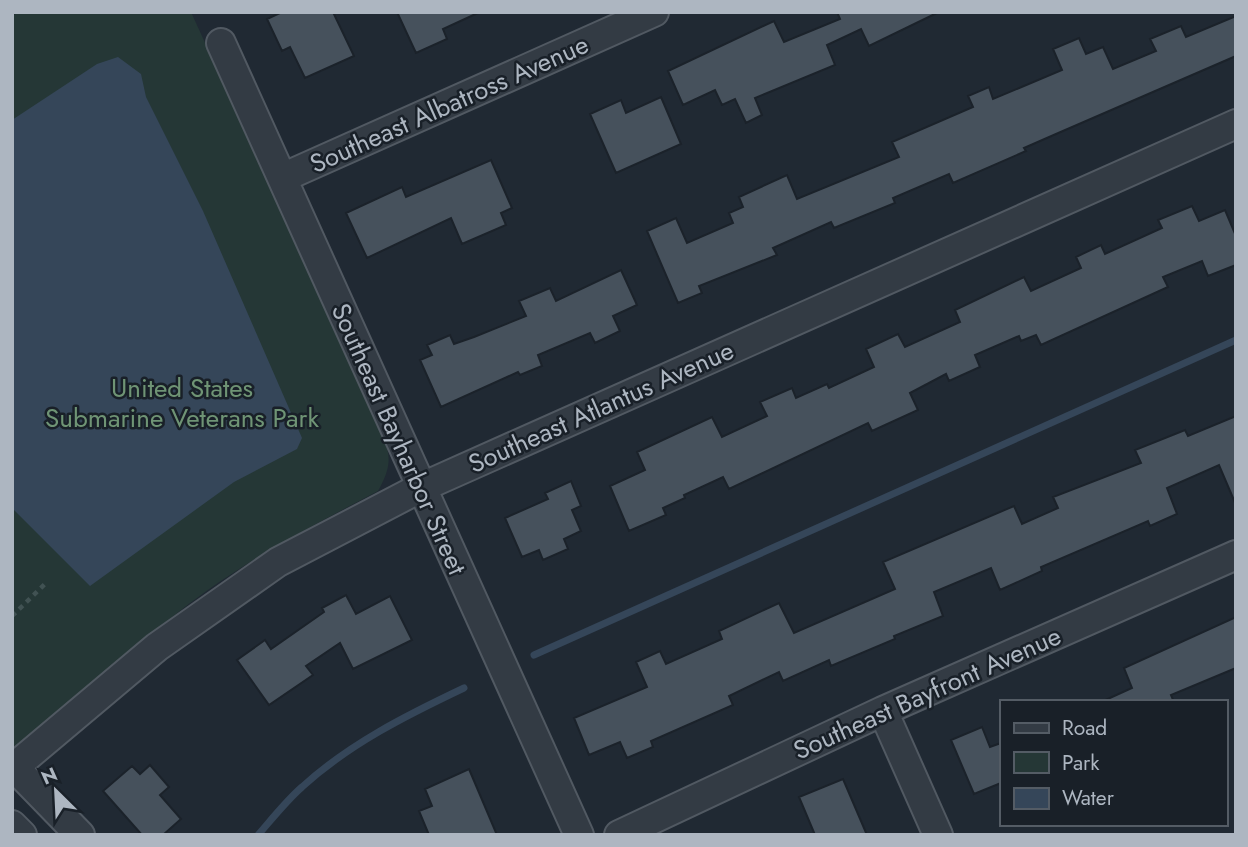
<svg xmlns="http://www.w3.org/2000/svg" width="1248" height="847" viewBox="0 0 1248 847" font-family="Jost,sans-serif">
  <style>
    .green { fill: #253736 }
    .water { fill: #354659 }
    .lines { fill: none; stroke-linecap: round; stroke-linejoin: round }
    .stream { stroke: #354659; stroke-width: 7 }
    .building { fill: #46515c; stroke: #1b222a; stroke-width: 2 }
    .minor-casing { stroke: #515962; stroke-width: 32 }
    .path { stroke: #415253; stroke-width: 4.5; stroke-dasharray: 5 5; stroke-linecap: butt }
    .minor { stroke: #333b44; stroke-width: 28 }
    .labels { text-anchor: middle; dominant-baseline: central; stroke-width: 5; stroke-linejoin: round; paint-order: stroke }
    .street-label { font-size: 26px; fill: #adb6c1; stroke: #192028 }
    .park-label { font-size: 26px; fill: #6f9475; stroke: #192028 }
  </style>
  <rect width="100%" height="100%" fill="#202933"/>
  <path class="green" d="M18 12H191L379 424C390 454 394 462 378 491 304 530 229 569 165 623 113 666 67 715 12 756V16Z"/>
  <path class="water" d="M118 57 141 74 146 97 203 211 302 438 297 449 234 482 90 586 12 508V120L97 64Z"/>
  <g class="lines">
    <path class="stream" d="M534 655 1236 340
      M258 835C272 819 286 801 302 787 349 744 407 715 464 688"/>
  </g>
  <path class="building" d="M282 12H333L354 56 305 78 290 47 282 51 267 19Z
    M397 12H480L443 29 447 39 416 53Z
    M837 12H939L869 46 861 29 827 45 835 65 755 98 762 115 746 123 735 99 722 105 715 90 683 105 668 71 774 21 784 42 840 19Z
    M1236 16V56L1056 134 1024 148 1026 151 953 183 949 174 893 198 895 203 834 228 831 222 773 248 777 255 699 286 702 293 678 303 647 231 676 218 687 243 733 223 729 213 743 207 739 197 787 175 797 199 899 157 892 142 973 107 968 96 989 87 993 99 1062 70 1053 49 1079 38 1086 54 1103 47 1113 69 1156 51 1150 39 1181 26 1186 37Z
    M661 97 681 144 616 173 590 114 621 100 626 113Z
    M491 160 512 208 501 213 506 225 462 244 451 218 367 258 346 213 402 187 406 197Z
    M1192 206 1199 221 1225 210 1236 236V265L1208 276 1202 261 1163 277 1168 287 1041 345 1036 335 1021 341 1019 336 975 355 980 367 949 381 946 374 910 393 918 410 872 431 868 423 729 489 723 477 684 495 685 498 663 508 666 515 629 531 610 486 645 470 637 452 712 417 722 437 767 416 760 402 792 388 796 398 827 384 829 388 874 367 866 349 898 334 905 347 960 322 955 310 1024 277 1031 291 1081 268 1076 257 1101 245 1105 254 1162 228 1158 220Z
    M621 270 637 305 613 316 620 331 595 343 590 333 538 355 542 366 520 375 518 372 441 407 420 360 432 355 427 345 450 335 454 344 474 337 526 316 519 301 550 288 556 301Z
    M1236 416V505L1219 465 1167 488 1177 514 1150 526 1148 521 1041 567 1042 571 1000 590 991 568 934 592 943 616 894 636 895 639 831 666 829 660 783 681 779 672 729 696 733 705 651 741 653 747 627 758 620 742 589 755 574 718 647 687 636 662 660 651 666 664 722 639 719 631 779 603 794 633 895 589 883 562 1014 506 1022 524 1058 508 1053 497 1141 463 1135 450 1185 430 1188 436Z
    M571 481 581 506 572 510 581 531 564 539 568 549 543 560 539 550 522 557 505 518 548 499 545 493Z
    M346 595 356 614 390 596 412 640 353 669 340 643 306 666 313 675 269 705 237 660 265 640 271 649 324 612 322 608Z
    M1236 617V668L1171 695 1174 702H1101L1132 688 1124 668Z
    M982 727 990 747 1001 743V783L974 794 951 740Z
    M150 765 169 787 160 795 181 819 163 835H142L103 791 132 766 140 774Z
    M469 769 497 835H429L419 811 432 806 425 789Z
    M843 779 867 835H815L799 797Z"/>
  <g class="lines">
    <defs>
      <path id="minor" d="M221 43 579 835
        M282 178 654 12
        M883 711 938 835
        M12 765 80 835
        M12 769 157 647 278 562 420 488 1236 124
        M12 825 22 835
        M619 835 883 711 1236 555"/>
    </defs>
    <use href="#minor" class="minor-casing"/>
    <path class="path" d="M12 616 46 583"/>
    <use href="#minor" class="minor"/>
  </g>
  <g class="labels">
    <g class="street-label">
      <text transform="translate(449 104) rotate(-24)">Southeast Albatross Avenue</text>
      <text transform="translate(601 407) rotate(-24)">Southeast Atlantus Avenue</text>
      <text transform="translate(399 439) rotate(66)">Southeast Bayharbor Street</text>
      <text transform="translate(927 693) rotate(-24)">Southeast Bayfront Avenue</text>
    </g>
    <g class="park-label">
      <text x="182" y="388">United States<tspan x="182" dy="30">Submarine Veterans Park</tspan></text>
    </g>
  </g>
  <rect width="1248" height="847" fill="none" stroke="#adb6c1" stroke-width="28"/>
  <rect x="1000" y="700" width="228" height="126" fill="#192028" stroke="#545c65" stroke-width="2"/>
  <rect x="1014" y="723" width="35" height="10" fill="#333b44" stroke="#545c65" stroke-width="2"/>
  <text x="1062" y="735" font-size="21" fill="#adb6c1">Road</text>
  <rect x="1014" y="752" width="35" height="21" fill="#253736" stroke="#545c65" stroke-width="2"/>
  <text x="1062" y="770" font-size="21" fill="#adb6c1">Park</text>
  <rect x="1014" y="788" width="35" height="21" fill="#354659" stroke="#545c65" stroke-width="2"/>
  <text x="1062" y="805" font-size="21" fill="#adb6c1">Water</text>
  <g transform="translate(56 791) rotate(336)" stroke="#192028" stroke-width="5" paint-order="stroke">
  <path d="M0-5L12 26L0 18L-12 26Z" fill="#adb6c1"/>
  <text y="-10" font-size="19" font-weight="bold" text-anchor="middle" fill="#adb6c1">N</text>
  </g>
</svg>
